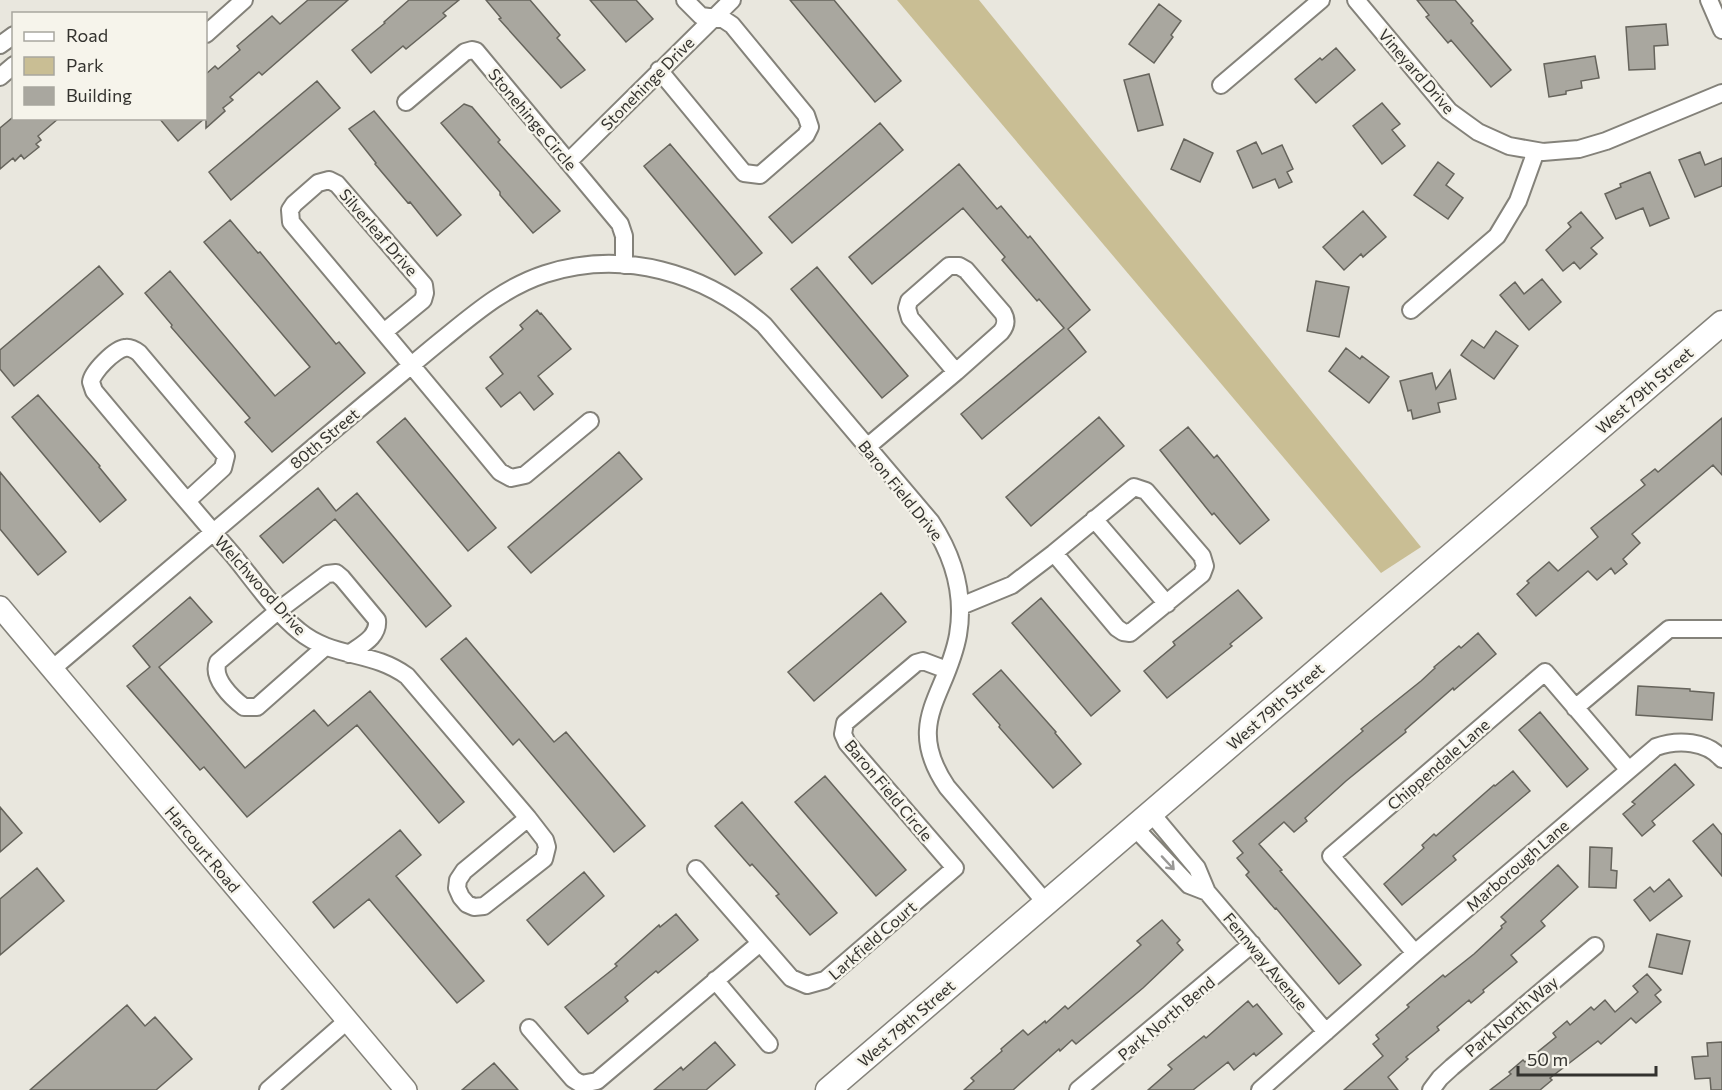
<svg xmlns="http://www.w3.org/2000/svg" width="1722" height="1090" viewBox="0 0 1722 1090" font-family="Commissioner,sans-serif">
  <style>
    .green { fill: #c9be94 }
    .building { fill: #a9a79f; stroke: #66645c; stroke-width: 1.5 }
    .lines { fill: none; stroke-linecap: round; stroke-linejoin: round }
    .minor-casing { stroke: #84827a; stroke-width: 20 }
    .tertiary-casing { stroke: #84827a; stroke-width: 24 }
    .secondary-casing { stroke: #84827a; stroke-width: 27 }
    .minor { stroke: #fff; stroke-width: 16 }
    .tertiary { stroke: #fff; stroke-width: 21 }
    .secondary { stroke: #fff; stroke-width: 24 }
    .oneway { stroke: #999896 }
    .labels { text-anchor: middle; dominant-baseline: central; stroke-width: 5; stroke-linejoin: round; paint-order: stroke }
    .street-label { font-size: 16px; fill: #33322e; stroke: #f6f4eb }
  </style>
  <rect width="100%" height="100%" fill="#e9e7de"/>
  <path class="green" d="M897 0H979L1421 547 1381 573Z"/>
  <path class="building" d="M308 0H348L262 75 259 72 230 97 233 100 223 108 225 111 206 128V74L215 66 218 69 240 50 237 46 272 16 280 24Z
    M409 0H459L443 13 446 16 406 49 403 46 371 73 352 50 385 23 384 22Z
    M486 0H530L560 35 557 38 585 70 561 88 499 19 501 18Z
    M590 0H636L653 19 626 42Z
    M790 0H834L901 81 875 102Z
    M1417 0H1455L1473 21 1471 23 1511 70 1491 87 1451 40 1448 43 1426 17 1429 15Z
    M1159 4 1181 21 1171 35 1173 37 1154 63 1129 44Z
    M1666 24 1668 45 1654 46 1655 69 1629 70 1626 27Z
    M1336 48 1355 70 1316 103 1295 79 1320 58 1322 60Z
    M1595 56 1599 78 1581 81 1582 88 1566 91V94L1549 97 1544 64Z
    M1149 74 1163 125 1138 131 1124 80Z
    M317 81 340 108 231 200 209 172Z
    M1382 103 1400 124 1392 130 1405 146 1382 164 1353 126Z
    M464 104 472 107 500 140 498 142 560 211 533 233 500 195V192L441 123Z
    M374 111 461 215 437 236 410 202 408 203 375 164 376 163 349 129Z
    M12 118H59L38 136 41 140 36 144 39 147 24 159 21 155 15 161 13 158 0 169V128Z
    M159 118H205L178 141Z
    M880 123 903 150 792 243 769 217Z
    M1184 139 1213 153 1200 182 1171 169Z
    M1256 142 1262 154 1282 145 1293 169 1287 172 1292 182 1279 188 1275 179 1253 188 1237 151Z
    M670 144 762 253 735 275 644 166Z
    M1700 152 1705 165 1722 158V186L1695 197 1679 160Z
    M1438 162 1454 174 1446 185 1463 198 1448 219 1414 195Z
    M959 164 997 209 1001 206 1028 238 1030 236 1090 310 1068 329 1086 352 982 439 961 414 1064 328 1039 299 1037 301 1002 260 1005 257 963 208 872 284 849 257Z
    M1650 172 1669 218 1650 226 1643 208 1616 219 1605 194 1621 187 1620 184Z
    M1363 211 1386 237 1363 257 1361 254 1344 270 1323 247Z
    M1581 212 1603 238 1591 248 1597 254 1580 269 1574 262 1563 271 1546 250 1571 227 1568 223Z
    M230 220 258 253 260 252 336 344 339 342 365 373 272 452 245 422 250 418 171 327 172 325 145 293 170 271 275 396 310 367 204 242Z
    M99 266 123 294 14 386 0 369V350Z
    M817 267 908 376 882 398 791 289Z
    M1542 279 1561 302 1529 330 1500 295 1515 282 1524 294Z
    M1316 281 1349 287 1339 337 1307 331Z
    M537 310 540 314 541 313 571 349 538 376 553 394 534 410 520 392 501 407 486 388 503 374 490 357 523 329 520 325Z
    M1496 331 1518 346 1494 379 1461 355 1472 340 1484 348Z
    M1346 348 1360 359 1362 356 1389 377 1369 403 1329 371Z
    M1450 370 1456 399 1438 403 1440 412 1413 419 1411 410 1408 411 1400 381 1432 373 1436 389Z
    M38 395 100 466 99 467 126 500 100 522 12 417Z
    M1099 417 1124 446 1031 526 1006 497Z
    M405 418 496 528 468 551 377 442Z
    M1722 418V475L1713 465 1632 534 1640 543 1623 559 1627 564 1615 574 1611 568 1597 580 1588 571 1536 616 1517 594 1529 583 1527 581 1549 562 1558 571 1598 537 1591 528 1645 485 1641 480 1655 469 1658 472Z
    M1188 427 1214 458 1217 455 1269 520 1240 544 1214 513 1212 515 1160 450Z
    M619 452 642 479 531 573 508 547Z
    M0 472 66 552 38 575 0 529Z
    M318 488 336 511 357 493 451 606 426 627 335 519 283 563 260 536Z
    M1238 590 1262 618 1230 644 1232 646 1167 698 1144 671 1175 645 1173 642Z
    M881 593 906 622 814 701 788 672Z
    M190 597 212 622 159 667 245 768 314 710 328 726 370 691 464 802 439 823 357 725 247 817 204 767 200 770 127 686 150 667 133 646Z
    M1041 598 1120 691 1091 716 1012 623Z
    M1478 633 1496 654 1454 690 1453 688 1405 730 1406 732 1346 781 1305 818 1307 821 1294 832 1284 822 1259 844 1282 870 1280 871 1361 965 1339 984 1276 908 1275 909 1246 875 1249 872 1237 858 1243 853 1233 841 1363 731 1361 729 1421 681 1435 668 1434 667 1459 646 1461 648Z
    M466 638 554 742 566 732 645 826 614 852 519 739 513 745 441 659Z
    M1001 670 1056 732 1055 733 1081 764 1053 788 999 727 1000 725 973 694Z
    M1638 686 1690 689V691L1714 693 1712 720 1636 715Z
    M1540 712 1588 769 1567 787 1519 730Z
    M1675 764 1694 785 1652 821 1655 825 1642 836 1623 814 1635 804 1632 802Z
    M1513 771 1530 791 1453 856 1456 860 1402 905 1384 884 1424 848 1422 845 1434 834 1436 836 1494 785 1495 786Z
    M825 776 906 870 876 896 795 802Z
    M742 802 837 913 810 935 776 896 779 894 752 864 750 866 715 826Z
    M0 807 22 833 0 852Z
    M1713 824 1722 835V876L1693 841Z
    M400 830 421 855 396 876 484 981 457 1003 369 899 334 928 313 902Z
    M1590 847 1612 848 1611 870 1617 871 1616 888 1589 887Z
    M1558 865 1578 887 1541 921 1545 926 1511 955 1517 962 1483 990 1484 992 1471 1003 1469 1000 1437 1027 1439 1030 1406 1057 1408 1059 1388 1077 1398 1090H1344L1383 1056 1373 1044 1379 1039 1376 1035 1409 1007 1407 1005 1443 975 1445 977 1474 954 1502 928 1501 926 1506 922 1501 917Z
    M37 868 64 901 0 955V899Z
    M584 872 604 896 548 945 527 920Z
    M1669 879 1682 896 1650 921 1634 900 1650 887 1654 892Z
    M676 914 698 940 658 973 656 971 625 997 628 1001 588 1034 565 1007 617 966 615 964 659 925 660 927Z
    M1162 920 1180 940 1177 943 1183 950 1143 988 1076 1044 1072 1040 1060 1051 1059 1049 1013 1090H964L974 1081 971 1078 1002 1051 1001 1049 1023 1030 1028 1035 1045 1021 1046 1023 1065 1006 1068 1009 1141 945 1137 941Z
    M1657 934 1690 941 1682 974 1649 967Z
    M1647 974 1661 990 1655 995 1661 1002 1636 1023 1631 1018 1601 1044 1598 1041 1550 1078 1552 1080 1540 1090H1490L1511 1074 1509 1072 1523 1060 1525 1062 1556 1037 1553 1033 1567 1021 1570 1025 1591 1007 1594 1010 1605 1000 1615 1012 1638 992 1633 986Z
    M1248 1001 1253 1007 1257 1004 1282 1034 1256 1056 1254 1053 1234 1070 1228 1062 1193 1090H1148L1172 1069 1168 1065 1204 1036 1206 1038Z
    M127 1005 145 1026 155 1017 192 1059 156 1090H30Z
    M715 1042 735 1065 706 1090H654L681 1067 683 1070Z
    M1722 1042V1090H1711L1710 1078 1695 1079 1692 1057 1708 1056 1707 1043Z
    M494 1063 518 1090H462Z"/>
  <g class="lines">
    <defs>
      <path id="minor" d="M1356 0 1449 111 1478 132 1509 146 1543 152 1579 149 1606 141 1722 93
        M1709 0 1722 30
        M206 34 244 0
        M0 45 14 35
        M659 70 744 173 760 175 806 135 810 127 806 115 732 25 723 19 701 16 685 0
        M0 77 14 65
        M1221 85 1321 0
        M406 102 465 52 472 50 476 51 620 224 624 236V265
        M568 162 732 0
        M949 266H959L966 270 1003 313C1007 320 1006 326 1001 332L956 372 910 318 907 308 909 301Z
        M1411 310 1497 236 1518 201 1536 151
        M384 332 423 300 425 293 424 285 337 184 329 180 318 183 294 204 290 210 291 222C361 305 431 388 500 472L511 478 525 475 590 421
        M867 447 956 372
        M1134 487 1146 491 1202 556 1205 566 1202 574 1130 633 1123 632 1117 628 1054 553Z
        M187 501 223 468 226 456 139 353C135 350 130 347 125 348 115 349 92 372 91 382L94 391C140 446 186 501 233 555 252 578 276 613 299 631 333 659 372 650 407 676L528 818
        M1094 519 1167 604
        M961 606 1012 585 1054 553
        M325 647 257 707H244C232 698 211 678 218 662L279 610 327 574 336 573 342 578 377 620C379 637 361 645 349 654
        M52 669C157 580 261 491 366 403 392 382 417 360 443 339 475 313 505 287 545 274 622 249 704 272 764 325L931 522C954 557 965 594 958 635 947 696 903 722 947 787L1046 903
        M1575 708 1669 629H1722
        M1151 813 1197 868 1207 892 1326 1032
        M528 818 545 840 547 847 544 859 484 906 474 907 467 904 461 897 457 888 458 880 464 871Z
        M1134 827 1189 885 1207 892
        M696 869 791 978 807 985 825 980 955 868 847 743 843 734 845 723 916 663 923 661 947 670
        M1415 953 1331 856 1545 672 1628 769
        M715 980 769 1044
        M529 1028 573 1079 581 1084 597 1081 760 943
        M268 1090 348 1020
        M1078 1090 1252 944
        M1260 1090 1415 953 1656 747C1678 739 1707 741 1722 759
        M1431 1090 1440 1078 1452 1067 1595 946"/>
      <path id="tertiary" d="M0 607 406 1090"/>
      <path id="secondary" d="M828 1090 1722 323"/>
    </defs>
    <use href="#minor" class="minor-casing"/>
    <use href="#tertiary" class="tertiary-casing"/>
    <use href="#secondary" class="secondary-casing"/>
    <use href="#minor" class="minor"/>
    <use href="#tertiary" class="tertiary"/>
    <use href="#secondary" class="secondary"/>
  </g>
  <defs><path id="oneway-shaft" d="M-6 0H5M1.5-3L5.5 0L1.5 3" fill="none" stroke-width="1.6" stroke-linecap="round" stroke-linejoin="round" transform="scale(1.5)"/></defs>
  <use class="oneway" href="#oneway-shaft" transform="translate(1168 863) rotate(47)"/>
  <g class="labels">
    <g class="street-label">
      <text transform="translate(1417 71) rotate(49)">Vineyard Drive</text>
      <text transform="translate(647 83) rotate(-45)">Stonehinge Drive</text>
      <text transform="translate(533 119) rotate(50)">Stonehinge Circle</text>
      <text transform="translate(379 232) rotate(49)">Silverleaf Drive</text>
      <text transform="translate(1644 390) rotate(-41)">West 79th Street</text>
      <text transform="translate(324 438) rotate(-40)">80th Street</text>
      <text transform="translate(901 490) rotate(51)">Baron Field Drive</text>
      <text transform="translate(261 585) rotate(48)">Welchwood Drive</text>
      <text transform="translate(1275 706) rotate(-41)">West 79th Street</text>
      <text transform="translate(1438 764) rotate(-41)">Chippendale Lane</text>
      <text transform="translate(889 790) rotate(50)">Baron Field Circle</text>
      <text transform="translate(203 849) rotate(50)">Harcourt Road</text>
      <text transform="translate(1517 865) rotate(-41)">Marborough Lane</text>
      <text transform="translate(872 940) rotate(-41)">Larkfield Court</text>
      <text transform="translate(1266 961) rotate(50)">Fennway Avenue</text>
      <text transform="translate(1511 1016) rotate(-40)">Park North Way</text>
      <text transform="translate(1166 1018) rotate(-40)">Park North Bend</text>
      <text transform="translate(906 1023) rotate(-41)">West 79th Street</text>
    </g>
  </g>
  <rect x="12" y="12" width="195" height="108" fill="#f6f4eb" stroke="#a8a69f" stroke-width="1.5"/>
  <rect x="24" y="32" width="30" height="9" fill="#ffffff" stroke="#a8a69f" stroke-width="1.5"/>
  <text x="66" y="42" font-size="18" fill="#33322e">Road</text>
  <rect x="24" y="57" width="30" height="18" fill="#c9be94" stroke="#a8a69f" stroke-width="1.5"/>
  <text x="66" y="72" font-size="18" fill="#33322e">Park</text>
  <rect x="24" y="87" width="30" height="18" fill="#a9a79f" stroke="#a8a69f" stroke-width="1.5"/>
  <text x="66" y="102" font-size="18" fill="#33322e">Building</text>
  <path d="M1518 1066v9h138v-9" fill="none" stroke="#33322e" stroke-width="3"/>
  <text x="1527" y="1066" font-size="18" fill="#33322e" stroke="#f6f4eb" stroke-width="4.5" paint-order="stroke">50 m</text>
</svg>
